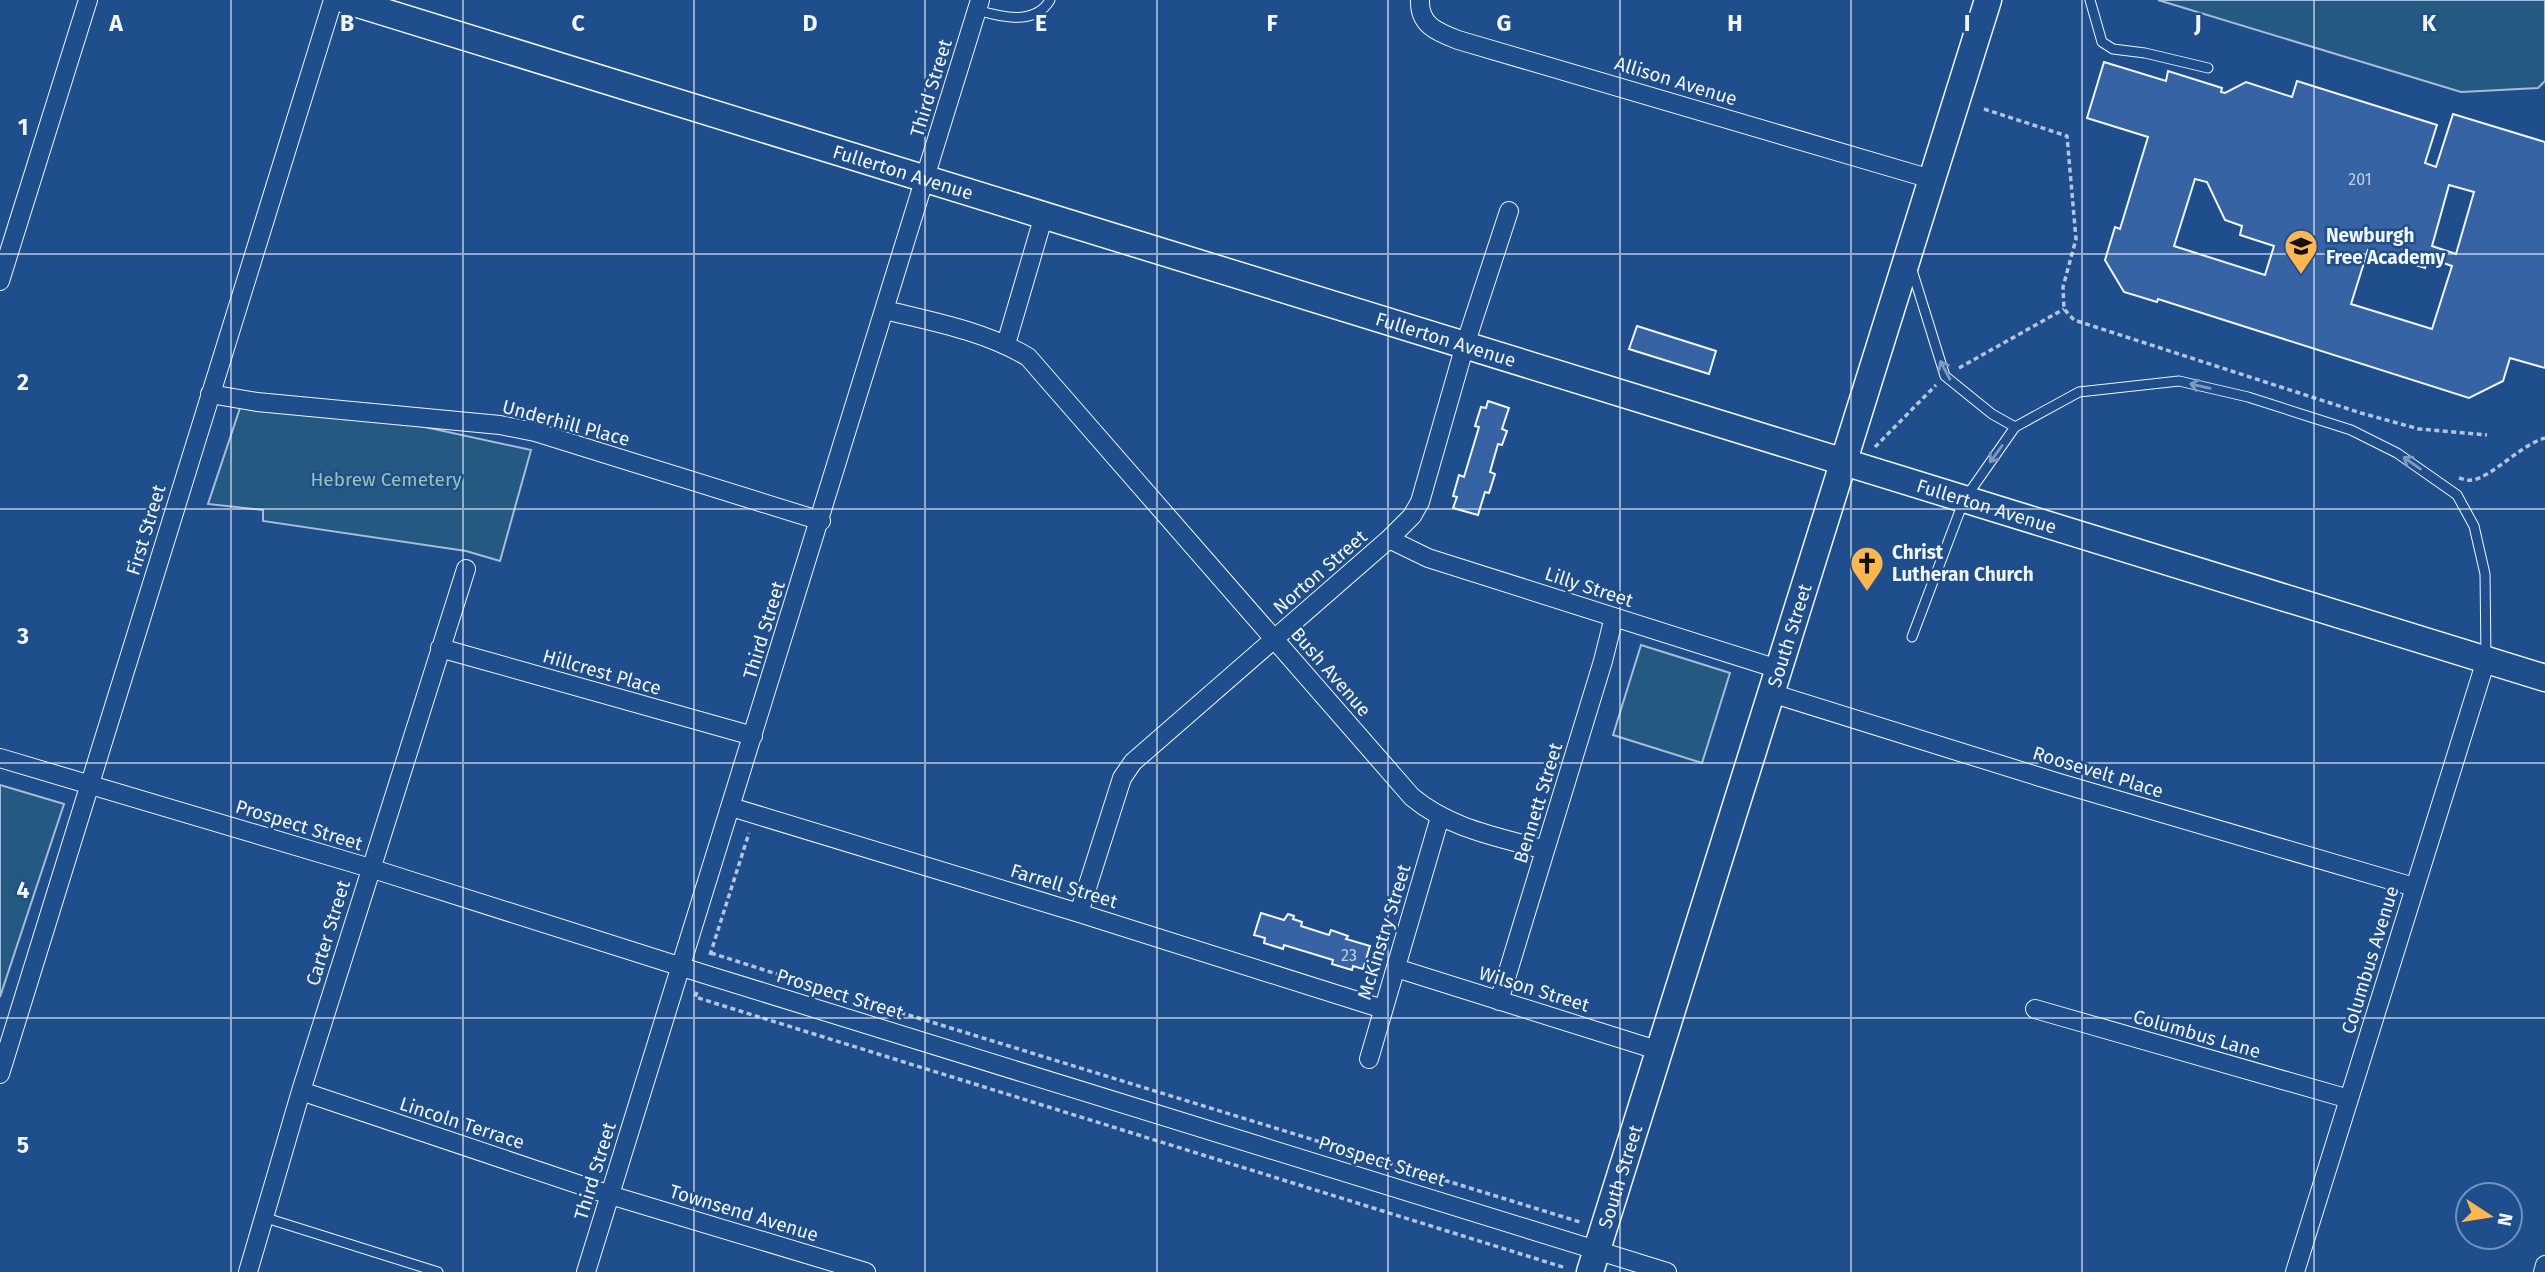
<svg xmlns="http://www.w3.org/2000/svg" width="2545" height="1272" viewBox="0 0 2545 1272" font-family="'Fira Sans',sans-serif">
  <style>
    .green { fill: #245a82; stroke: #a8bbd7; stroke-width: 2 }
    .building { fill: #3563a3; stroke: #f2f6ff; stroke-width: 2; fill-rule: evenodd }
    .lines { fill: none; stroke-linecap: round; stroke-linejoin: round }
    .lane-casing { stroke: #f2f6ff; stroke-width: 11 }
    .street-casing { stroke: #f2f6ff; stroke-width: 20 }
    .secondary-casing { stroke: #f2f6ff; stroke-width: 29 }
    .path { stroke: #b3c4dc; stroke-width: 3.5; stroke-dasharray: 5 3.5; stroke-linecap: butt }
    .lane { stroke: #1f4e8c; stroke-width: 9 }
    .street { stroke: #1f4e8c; stroke-width: 18 }
    .secondary { stroke: #1f4e8c; stroke-width: 26 }
    .oneway { stroke: #7e9ac0 }
    .grid { fill: none; stroke: #f2f6ff; stroke-width: 2; stroke-opacity: 0.55 }
    .labels { text-anchor: middle; dominant-baseline: central; stroke-width: 5; stroke-linejoin: round; paint-order: stroke }
    .number-label { font-size: 16px; fill: #c3d1e8 }
    .street-label { font-size: 19px; fill: #f2f6ff; stroke: #1f4e8c }
    .poi-label { font-size: 19px; font-weight: bold; fill: #f2f6ff; stroke: #1f4e8c; text-anchor: start }
    .park-label { font-size: 19px; fill: #97c8a6; stroke: #1f4e8c }
    .grid-label { font-size: 23px; text-anchor: middle; font-weight: bold; fill: #f2f6ff; stroke: #1f4e8c; stroke-width: 5; stroke-linejoin: round; paint-order: stroke }
  </style>
  <rect width="100%" height="100%" fill="#1f4e8c"/>
  <path class="green" d="M2158 0H2545V81L2538 88 2461 92Z
    M241 405 388 419 531 450 500 561 466 551 263 521V510L208 504Z
    M1641 645 1730 673 1702 763 1613 735Z
    M0 785 64 804 0 997Z"/>
  <path class="building" d="M2104 62 2166 81 2168 71 2222 88 2221 92 2225 93 2246 82 2292 97 2297 81 2437 125 2425 163 2436 167 2453 114 2545 142V368L2510 358 2503 381 2469 398 2158 299 2157 302 2124 292 2105 260 2115 227 2120 229 2148 137 2087 118ZM2195 179 2207 182 2225 220 2242 226 2240 235 2274 246 2265 275 2174 246ZM2449 185 2474 192 2456 254 2432 246ZM2368 250 2425 268 2428 258 2452 266 2432 329 2351 304Z
    M1637 326 1716 351 1709 374 1629 349Z
    M1488 401 1509 408 1502 429 1507 431 1502 445 1498 444 1490 472 1495 474 1489 493 1485 492 1478 515 1453 508 1457 497 1453 496 1459 475 1464 477 1479 427 1475 426 1481 407 1486 408Z
    M1261 913 1284 920 1288 914 1294 916 1293 919 1302 922 1301 926 1329 935 1331 930 1348 936 1346 939 1370 946 1363 969 1353 966 1352 970 1332 964 1333 960 1284 945 1283 949 1264 943 1265 938 1254 935Z"/>
  <g class="lines">
    <defs>
      <path id="lane" d="M2090 0 2102 42 2113 49 2145 53 2208 68
        M977 10C1001 17 1035 26 1050 0
        M1912 270 1945 376 1992 414 2015 427
        M1912 637 1964 500 2015 427 2079 392 2179 381 2248 397 2351 430 2397 453 2457 495 2474 526 2485 574 2486 657
        M263 1217 438 1272"/>
      <path id="street" d="M1420 0C1419 25 1437 32 1458 40L1931 179
        M0 281 88 0
        M885 310C934 322 984 331 1028 357L1412 797C1450 829 1499 837 1545 850
        M1006 344 1044 215
        M210 394 257 402 500 425 535 432 821 521
        M1389 539 1428 558 1778 669
        M440 648 753 736
        M1771 693 2056 782 2414 887
        M0 758 370 868 704 974 1667 1272
        M731 807 1079 913 1383 1009
        M1079 913 1122 778 1133 762 1389 539 1412 516 1420 502 1465 345 1509 211
        M1396 968 1660 1051
        M1499 1001 1603 661 1614 617
        M2035 1009 2349 1099
        M1369 1059 1440 817
        M0 1074 333 0
        M301 1091 610 1195 866 1272
        M248 1272 301 1091 466 569
        M586 1272 980 0
        M2295 1272 2486 660
        M2543 1272 2545 1265"/>
      <g id="secondary">
        <path id="s1" d="M345 0 2545 678"/>
        <path id="s2" d="M1590 1272 1988 0"/>
      </g>
    </defs>
    <use href="#lane" class="lane-casing"/>
    <use href="#street" class="street-casing"/>
    <use href="#secondary" class="secondary-casing"/>
    <path class="path" d="M1984 109 2067 136 2076 239 2063 287 2064 309 2074 320 2361 413 2419 429 2487 435
      M1959 368 2064 309
      M1875 447 1936 385
      M2459 478C2463 479 2467 481 2471 480 2490 479 2520 445 2545 438
      M711 953 805 983
      M710 955 749 833
      M697 992 695 997 1566 1268
      M876 1005 1580 1222"/>
    <use href="#lane" class="lane"/>
    <use href="#street" class="street"/>
    <use href="#secondary" class="secondary"/>
  </g>
  <defs><path id="oneway-shaft" d="M-6 0H5M1.5-3L5.5 0L1.5 3" fill="none" stroke-width="1.6" stroke-linecap="round" stroke-linejoin="round" transform="scale(1.75)"/></defs>
  <g class="oneway">
    <use href="#oneway-shaft" transform="translate(1945 370) rotate(-118)"/>
    <use href="#oneway-shaft" transform="translate(2200 386) rotate(-167)"/>
    <use href="#oneway-shaft" transform="translate(1996 454) rotate(126)"/>
    <use href="#oneway-shaft" transform="translate(2412 463) rotate(-145)"/>
  </g>
  <path class="grid" d="M231 0V1272M463 0V1272M694 0V1272M925 0V1272M1157 0V1272M1388 0V1272M1620 0V1272M1851 0V1272M2082 0V1272M2314 0V1272M0 254H2545M0 509H2545M0 763H2545M0 1018H2545"/>
  <defs>
    <symbol id="school-pin" viewBox="-11 -11 22 30"><path d="M0 17L-7.5 6A9.5 9.5 0 1 1 7.5 6Z" fill="#ffb74d" stroke="#1f4e8c"/><path d="M0-5L7-2L0 1L-7-2ZM-4 1L0 2.5L4 1V4Q0 6-4 4Z" fill="#111"/></symbol>
    <symbol id="church-pin" viewBox="-11 -11 22 30"><path d="M0 17L-7.5 6A9.5 9.5 0 1 1 7.5 6Z" fill="#ffb74d" stroke="#1f4e8c"/><path d="M-1.2-6h2.4v3.5h3.3v2.4h-3.3V6h-2.4V-.1h-3.3v-2.4h3.3Z" fill="#111"/></symbol>
  </defs>
  <g fill-rule="evenodd">
    <use href="#school-pin" x="2282" y="227" width="38" height="52"/>
    <use href="#church-pin" x="1848" y="544" width="38" height="52"/>
  </g>
  <g class="labels">
    <g class="number-label">
      <text x="2360" y="179">201</text>
      <text x="1349" y="955">23</text>
    </g>
    <g class="street-label">
      <text transform="translate(1676 81) rotate(17)">Allison Avenue</text>
      <text transform="translate(931 88) rotate(-73)">Third Street</text>
      <text stroke="none"><textPath href="#s1" startOffset="584">Fullerton Avenue</textPath></text>
      <text stroke="none"><textPath href="#s1" startOffset="1152">Fullerton Avenue</textPath></text>
      <text transform="translate(566 423) rotate(15)">Underhill Place</text>
      <text stroke="none"><textPath href="#s1" startOffset="1718">Fullerton Avenue</textPath></text>
      <text transform="translate(146 530) rotate(-73)">First Street</text>
      <text transform="translate(1320 572) rotate(-41)">Norton Street</text>
      <text transform="translate(1589 587) rotate(18)">Lilly Street</text>
      <text transform="translate(764 630) rotate(-73)">Third Street</text>
      <text stroke="none"><textPath href="#s2" startOffset="667">South Street</textPath></text>
      <text transform="translate(602 672) rotate(16)">Hillcrest Place</text>
      <text transform="translate(1331 672) rotate(49)">Bush Avenue</text>
      <text transform="translate(2098 772) rotate(17)">Roosevelt Place</text>
      <text transform="translate(1538 803) rotate(-73)">Bennett Street</text>
      <text transform="translate(299 825) rotate(17)">Prospect Street</text>
      <text transform="translate(1064 886) rotate(17)">Farrell Street</text>
      <text transform="translate(1384 932) rotate(-73)">McKinstry Street</text>
      <text transform="translate(328 933) rotate(-73)">Carter Street</text>
      <text transform="translate(2370 960) rotate(-73)">Columbus Avenue</text>
      <text transform="translate(1534 989) rotate(17)">Wilson Street</text>
      <text transform="translate(840 994) rotate(17)">Prospect Street</text>
      <text transform="translate(2197 1034) rotate(16)">Columbus Lane</text>
      <text transform="translate(462 1123) rotate(18)">Lincoln Terrace</text>
      <text transform="translate(1382 1161) rotate(17)">Prospect Street</text>
      <text transform="translate(595 1171) rotate(-73)">Third Street</text>
      <text stroke="none"><textPath href="#s2" startOffset="100">South Street</textPath></text>
      <text transform="translate(744 1213) rotate(17)">Townsend Avenue</text>
    </g>
    <g class="poi-label">
      <text x="2326" y="235">Newburgh<tspan x="2326" dy="22">Free Academy</tspan></text>
      <text x="1892" y="552">Christ<tspan x="1892" dy="22">Lutheran Church</tspan></text>
    </g>
    <g class="park-label">
      <text x="386" y="479">Hebrew Cemetery</text>
    </g>
  </g>
  <g class="grid-label">
    <text x="116" y="31">A</text>
    <text x="347" y="31">B</text>
    <text x="578" y="31">C</text>
    <text x="810" y="31">D</text>
    <text x="1041" y="31">E</text>
    <text x="1272" y="31">F</text>
    <text x="1504" y="31">G</text>
    <text x="1735" y="31">H</text>
    <text x="1967" y="31">I</text>
    <text x="2198" y="31">J</text>
    <text x="2429" y="31">K</text>
    <text x="23" y="135">1</text>
    <text x="23" y="390">2</text>
    <text x="23" y="644">3</text>
    <text x="23" y="898">4</text>
    <text x="23" y="1153">5</text>
  </g>
  <g transform="translate(2489 1216) rotate(102)"><circle r="33" fill="#1f4e8c" stroke="#7391ba" stroke-width="2"/>
  <path d="M0-5L12 26L0 18L-12 26Z" fill="#ffb74d"/>
  <text y="-10" font-size="19" font-weight="bold" text-anchor="middle" fill="#f2f6ff">N</text>
  </g>
</svg>
